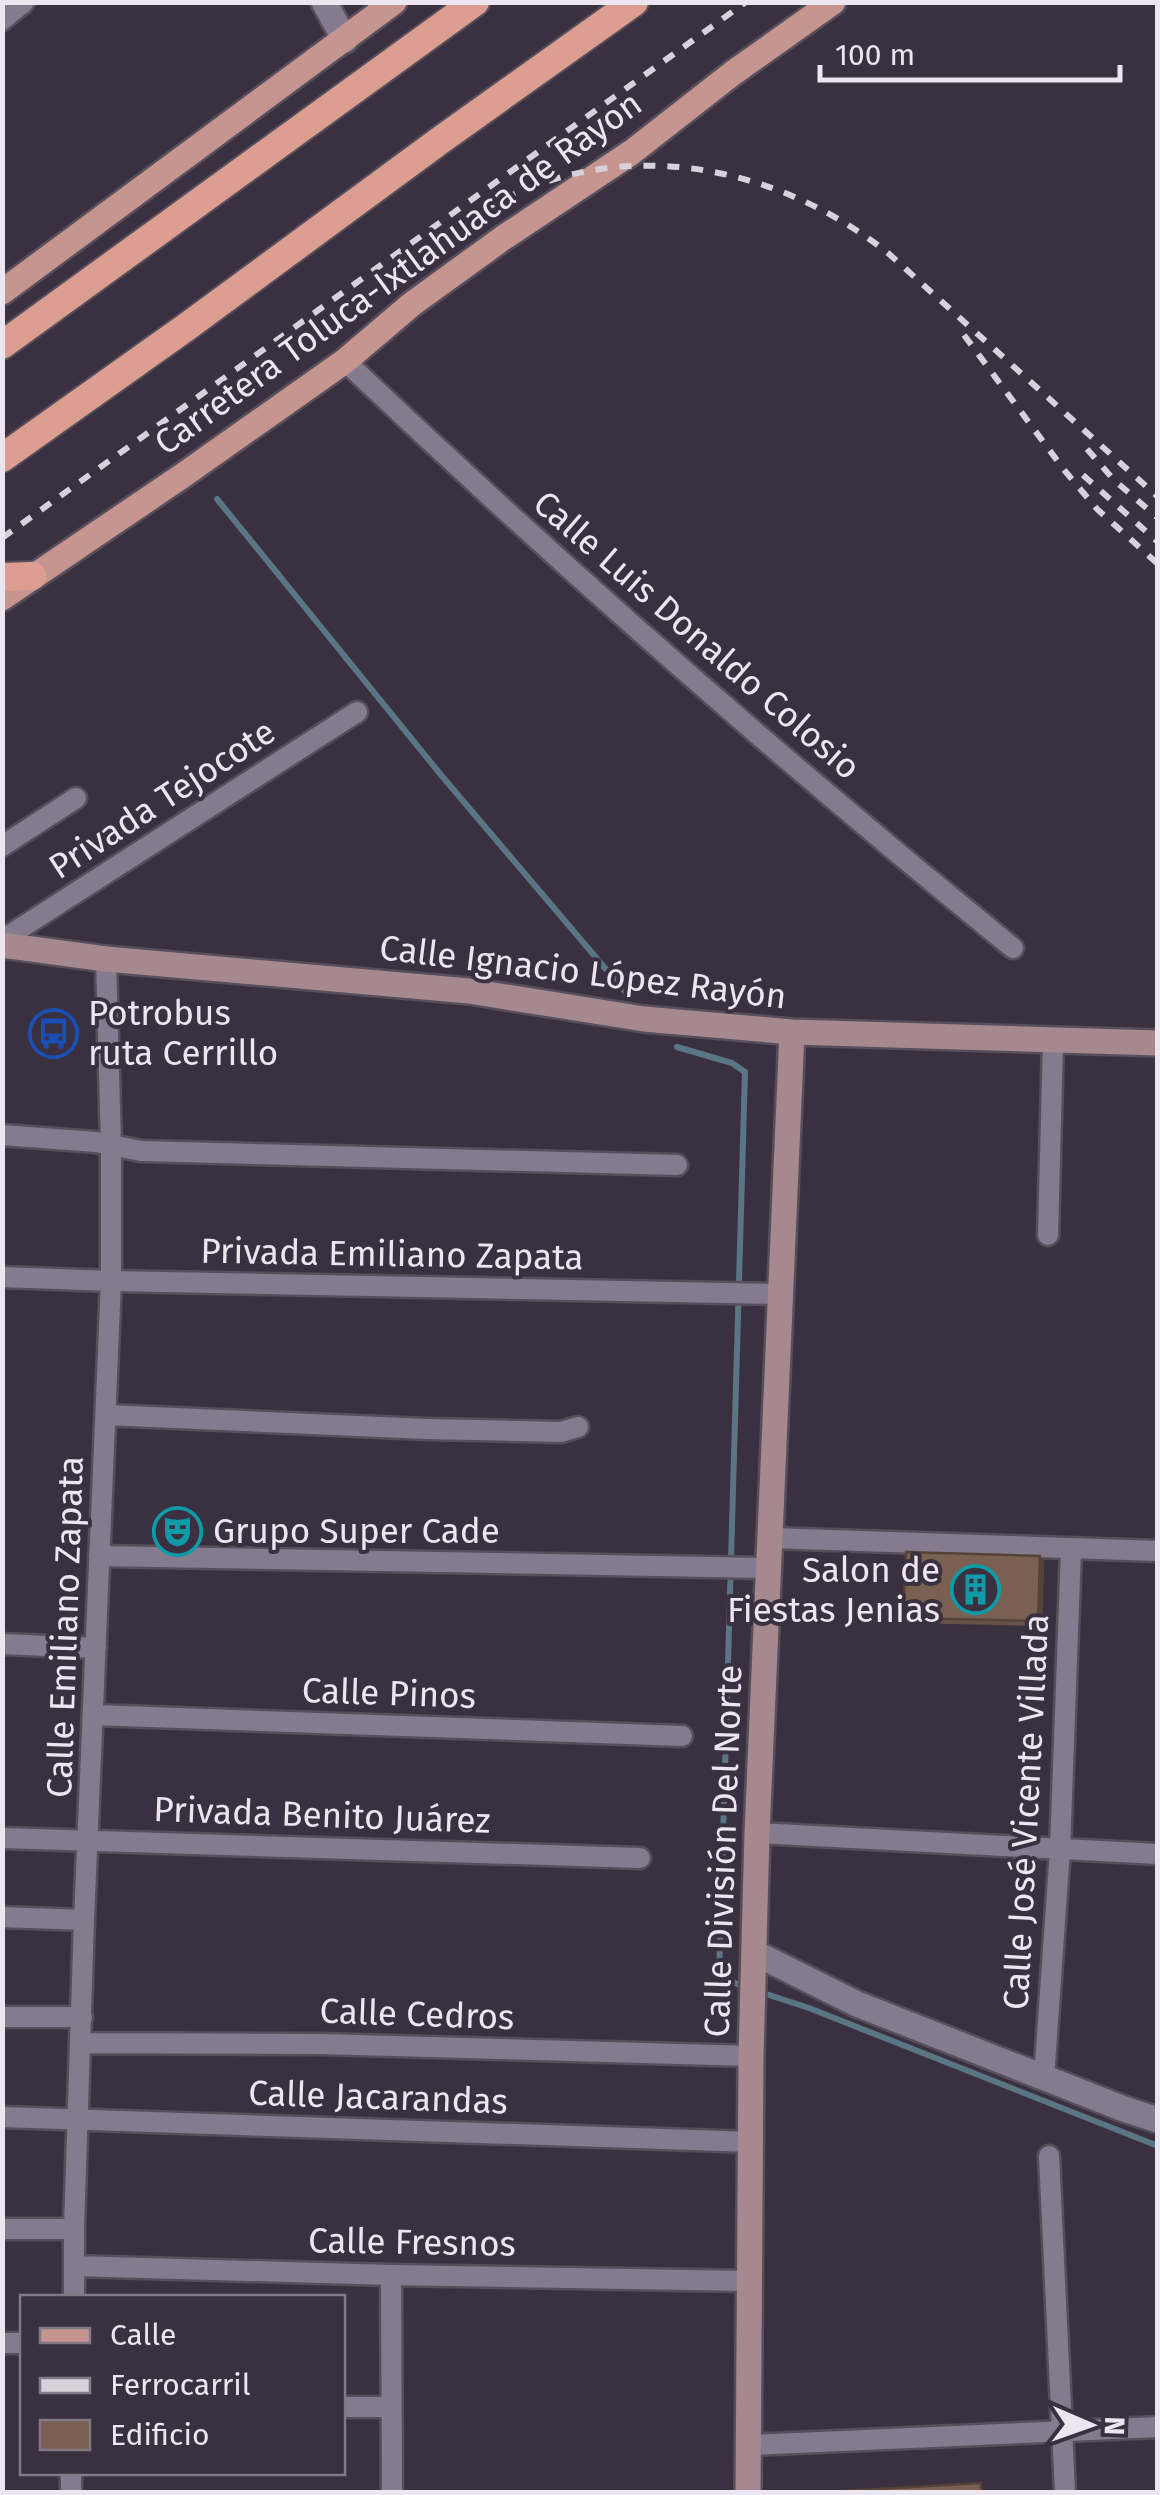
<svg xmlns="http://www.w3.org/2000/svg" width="1160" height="2495" viewBox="0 0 1160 2495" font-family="'Fira Sans',sans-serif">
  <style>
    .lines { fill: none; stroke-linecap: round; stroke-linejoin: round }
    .stream { stroke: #5a7685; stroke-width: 6 }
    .minor-casing { stroke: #564e5b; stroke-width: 25 }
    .tertiary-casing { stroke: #564e5b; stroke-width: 30 }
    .secondary-casing { stroke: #564e5b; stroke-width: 30 }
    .primary-casing { stroke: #564e5b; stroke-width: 30 }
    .trunk-casing { stroke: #564e5b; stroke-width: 32 }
    .minor { stroke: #867b8e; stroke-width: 20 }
    .tertiary { stroke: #867b8e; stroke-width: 25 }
    .secondary { stroke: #a6888f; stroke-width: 25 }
    .primary { stroke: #c69590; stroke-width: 25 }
    .trunk { stroke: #dc9e90; stroke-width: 28 }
    .rail { stroke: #d8d1dc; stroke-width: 6; stroke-dasharray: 12 12; stroke-linecap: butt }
    .wall { fill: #695346 }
    .shaded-wall { fill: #554339 }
    .building { fill: #7a6051; stroke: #554339; stroke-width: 2.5 }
    .labels { text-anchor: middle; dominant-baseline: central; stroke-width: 8; stroke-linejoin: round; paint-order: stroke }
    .street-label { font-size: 35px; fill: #ece6f0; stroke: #3a3040 }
    .poi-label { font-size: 35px; fill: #ece6f0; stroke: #3a3040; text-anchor: start }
  </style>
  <rect width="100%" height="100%" fill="#3a3040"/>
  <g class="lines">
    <path class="stream" d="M217 499 441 775 627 994
      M677 1047 732 1063 745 1072 719 1977 748 1988
      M760 1992 809 2008 1158 2146"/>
    <defs>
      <path id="minor" d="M2 20 24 2
        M345 361C560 565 783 761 1013 948
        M2 846 76 798
        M2 940 357 712
        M2 1135 96 1142 141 1151 677 1165
        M1048 1235 1053 1041
        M2 1277 111 1281 780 1294
        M106 1415 426 1429 561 1432 578 1427
        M770 1538 1158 1551
        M99 1556 768 1568
        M2 1644 96 1648
        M94 1715 682 1736
        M757 1833 1158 1854
        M2 1838 640 1858
        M2 1917 84 1920
        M2 2017H82
        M81 2043 321 2044 751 2056
        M1044 2078 1060 1850 1071 1549
        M2 2117 752 2142
        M1049 2156 1065 2492
        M2 2229H74
        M74 2266 391 2275 749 2281
        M391 2275 392 2492
        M74 2298V2229L84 1920 111 1281V1145L106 959
        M2 2343H22
        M342 2407H391
        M748 2445 1158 2427
        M71 2492V2472"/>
      <path id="tertiary" d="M324 2 345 40
        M755 1953 857 2004 1124 2109 1158 2120"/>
      <path id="secondary" d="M2 945 106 959 469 991 644 1019 792 1032 1158 1043
        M748 2492 751 2056 757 1833 792 1032"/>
      <path id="primary" d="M2 292 394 2
        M2 598 182 476 345 361 412 304 503 238 632 152 733 73 833 2"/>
      <path id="trunk" d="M2 345 475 2
        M2 458 185 328 442 139 634 2
        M2 577 32 576"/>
    </defs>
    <use href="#minor" class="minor-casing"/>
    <use href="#tertiary" class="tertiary-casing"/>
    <use href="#secondary" class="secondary-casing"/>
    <use href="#primary" class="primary-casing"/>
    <use href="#trunk" class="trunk-casing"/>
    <use href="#minor" class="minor"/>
    <use href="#tertiary" class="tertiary"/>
    <use href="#secondary" class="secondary"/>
    <use href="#primary" class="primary"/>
    <use href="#trunk" class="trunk"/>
    <path class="rail" d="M463 223C597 131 765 156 888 253L1158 497
      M964 335 1065 471 1097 509 1158 564
      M1087 449 1114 480 1158 518
      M1083 475 1158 542
      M2 538 746 2"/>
  </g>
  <path class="wall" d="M1044 1561 1042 1626 907 1623 903 1618Z"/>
  <path class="shaded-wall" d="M1040 1556 1044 1561 1042 1626 1038 1621Z"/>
  <path class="building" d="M906 1552 1040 1556 1038 1621 903 1618Z
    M981 2483V2492H826Z"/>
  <defs>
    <symbol id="bus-ring" viewBox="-11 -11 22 22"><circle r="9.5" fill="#3a3040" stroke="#1a4fb4" stroke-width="1.5"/><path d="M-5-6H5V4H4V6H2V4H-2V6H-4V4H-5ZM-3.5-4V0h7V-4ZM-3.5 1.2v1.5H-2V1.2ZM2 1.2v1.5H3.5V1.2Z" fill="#1a4fb4"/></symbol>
    <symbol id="theatre-ring" viewBox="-11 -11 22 22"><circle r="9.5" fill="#3a3040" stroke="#0f9aa8" stroke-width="1.5"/><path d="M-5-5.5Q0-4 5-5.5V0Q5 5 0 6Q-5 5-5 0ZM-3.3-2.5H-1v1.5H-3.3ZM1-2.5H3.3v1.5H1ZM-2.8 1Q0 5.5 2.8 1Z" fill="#0f9aa8"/></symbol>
    <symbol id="building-ring" viewBox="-11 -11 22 22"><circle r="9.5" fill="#3a3040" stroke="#0f9aa8" stroke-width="1.5"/><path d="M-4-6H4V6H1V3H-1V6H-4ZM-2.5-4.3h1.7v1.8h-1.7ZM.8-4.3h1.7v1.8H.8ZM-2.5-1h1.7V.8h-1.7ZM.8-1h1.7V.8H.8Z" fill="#0f9aa8"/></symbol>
  </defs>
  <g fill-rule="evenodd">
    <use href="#bus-ring" x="26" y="1006" width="55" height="55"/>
    <use href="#theatre-ring" x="150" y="1504" width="55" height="55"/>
    <use href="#building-ring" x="948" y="1562" width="55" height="55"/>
  </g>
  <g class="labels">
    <g class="street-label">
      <text transform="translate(398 273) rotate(-36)">Carretera Toluca-Ixtlahuaca de Rayon</text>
      <text transform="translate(697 635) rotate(41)">Calle Luis Donaldo Colosio</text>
      <text transform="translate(162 799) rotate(-33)">Privada Tejocote</text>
      <text transform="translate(583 972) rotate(7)">Calle Ignacio López Rayón</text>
      <text transform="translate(392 1254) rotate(1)">Privada Emiliano Zapata</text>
      <text transform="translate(65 1627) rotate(-88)">Calle Emiliano Zapata</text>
      <text transform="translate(389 1693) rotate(2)">Calle Pinos</text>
      <text transform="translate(1026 1812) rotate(-87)">Calle José Vicente Villada</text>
      <text transform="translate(322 1815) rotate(2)">Privada Benito Juárez</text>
      <text transform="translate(723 1851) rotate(-88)">Calle División Del Norte</text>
      <text transform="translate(417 2014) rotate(2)">Calle Cedros</text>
      <text transform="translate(378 2097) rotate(2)">Calle Jacarandas</text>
      <text transform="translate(412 2242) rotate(1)">Calle Fresnos</text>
    </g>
    <g class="poi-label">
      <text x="88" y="1013">Potrobus<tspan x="88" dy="40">ruta Cerrillo</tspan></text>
      <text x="213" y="1531">Grupo Super Cade</text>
      <text x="940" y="1570" text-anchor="end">Salon de<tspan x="940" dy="40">Fiestas Jenias</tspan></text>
    </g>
  </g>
  <rect width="1160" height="2495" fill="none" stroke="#ece6f0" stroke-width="10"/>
  <rect x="20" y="2295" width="325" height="180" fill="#3a3040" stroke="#817986" stroke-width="2.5"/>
  <rect x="40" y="2328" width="50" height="15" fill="#c69590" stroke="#817986" stroke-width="2.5"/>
  <text x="110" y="2345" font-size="30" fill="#ece6f0">Calle</text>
  <rect x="40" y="2378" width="50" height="15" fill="#d8d1dc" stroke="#817986" stroke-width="2.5"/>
  <text x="110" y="2395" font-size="30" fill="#ece6f0">Ferrocarril</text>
  <rect x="40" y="2420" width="50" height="30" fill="#7a6051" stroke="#817986" stroke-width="2.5"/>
  <text x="110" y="2445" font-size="30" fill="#ece6f0">Edificio</text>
  <g transform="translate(1090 2425) rotate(92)" stroke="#3a3040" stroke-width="8" paint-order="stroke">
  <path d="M0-8L18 38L0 25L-18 38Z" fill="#ece6f0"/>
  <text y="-15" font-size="28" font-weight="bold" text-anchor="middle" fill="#ece6f0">N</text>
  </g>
  <path d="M820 65v15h300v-15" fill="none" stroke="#ece6f0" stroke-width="5"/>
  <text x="835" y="65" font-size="30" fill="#ece6f0" stroke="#3a3040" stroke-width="8" paint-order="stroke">100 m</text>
</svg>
